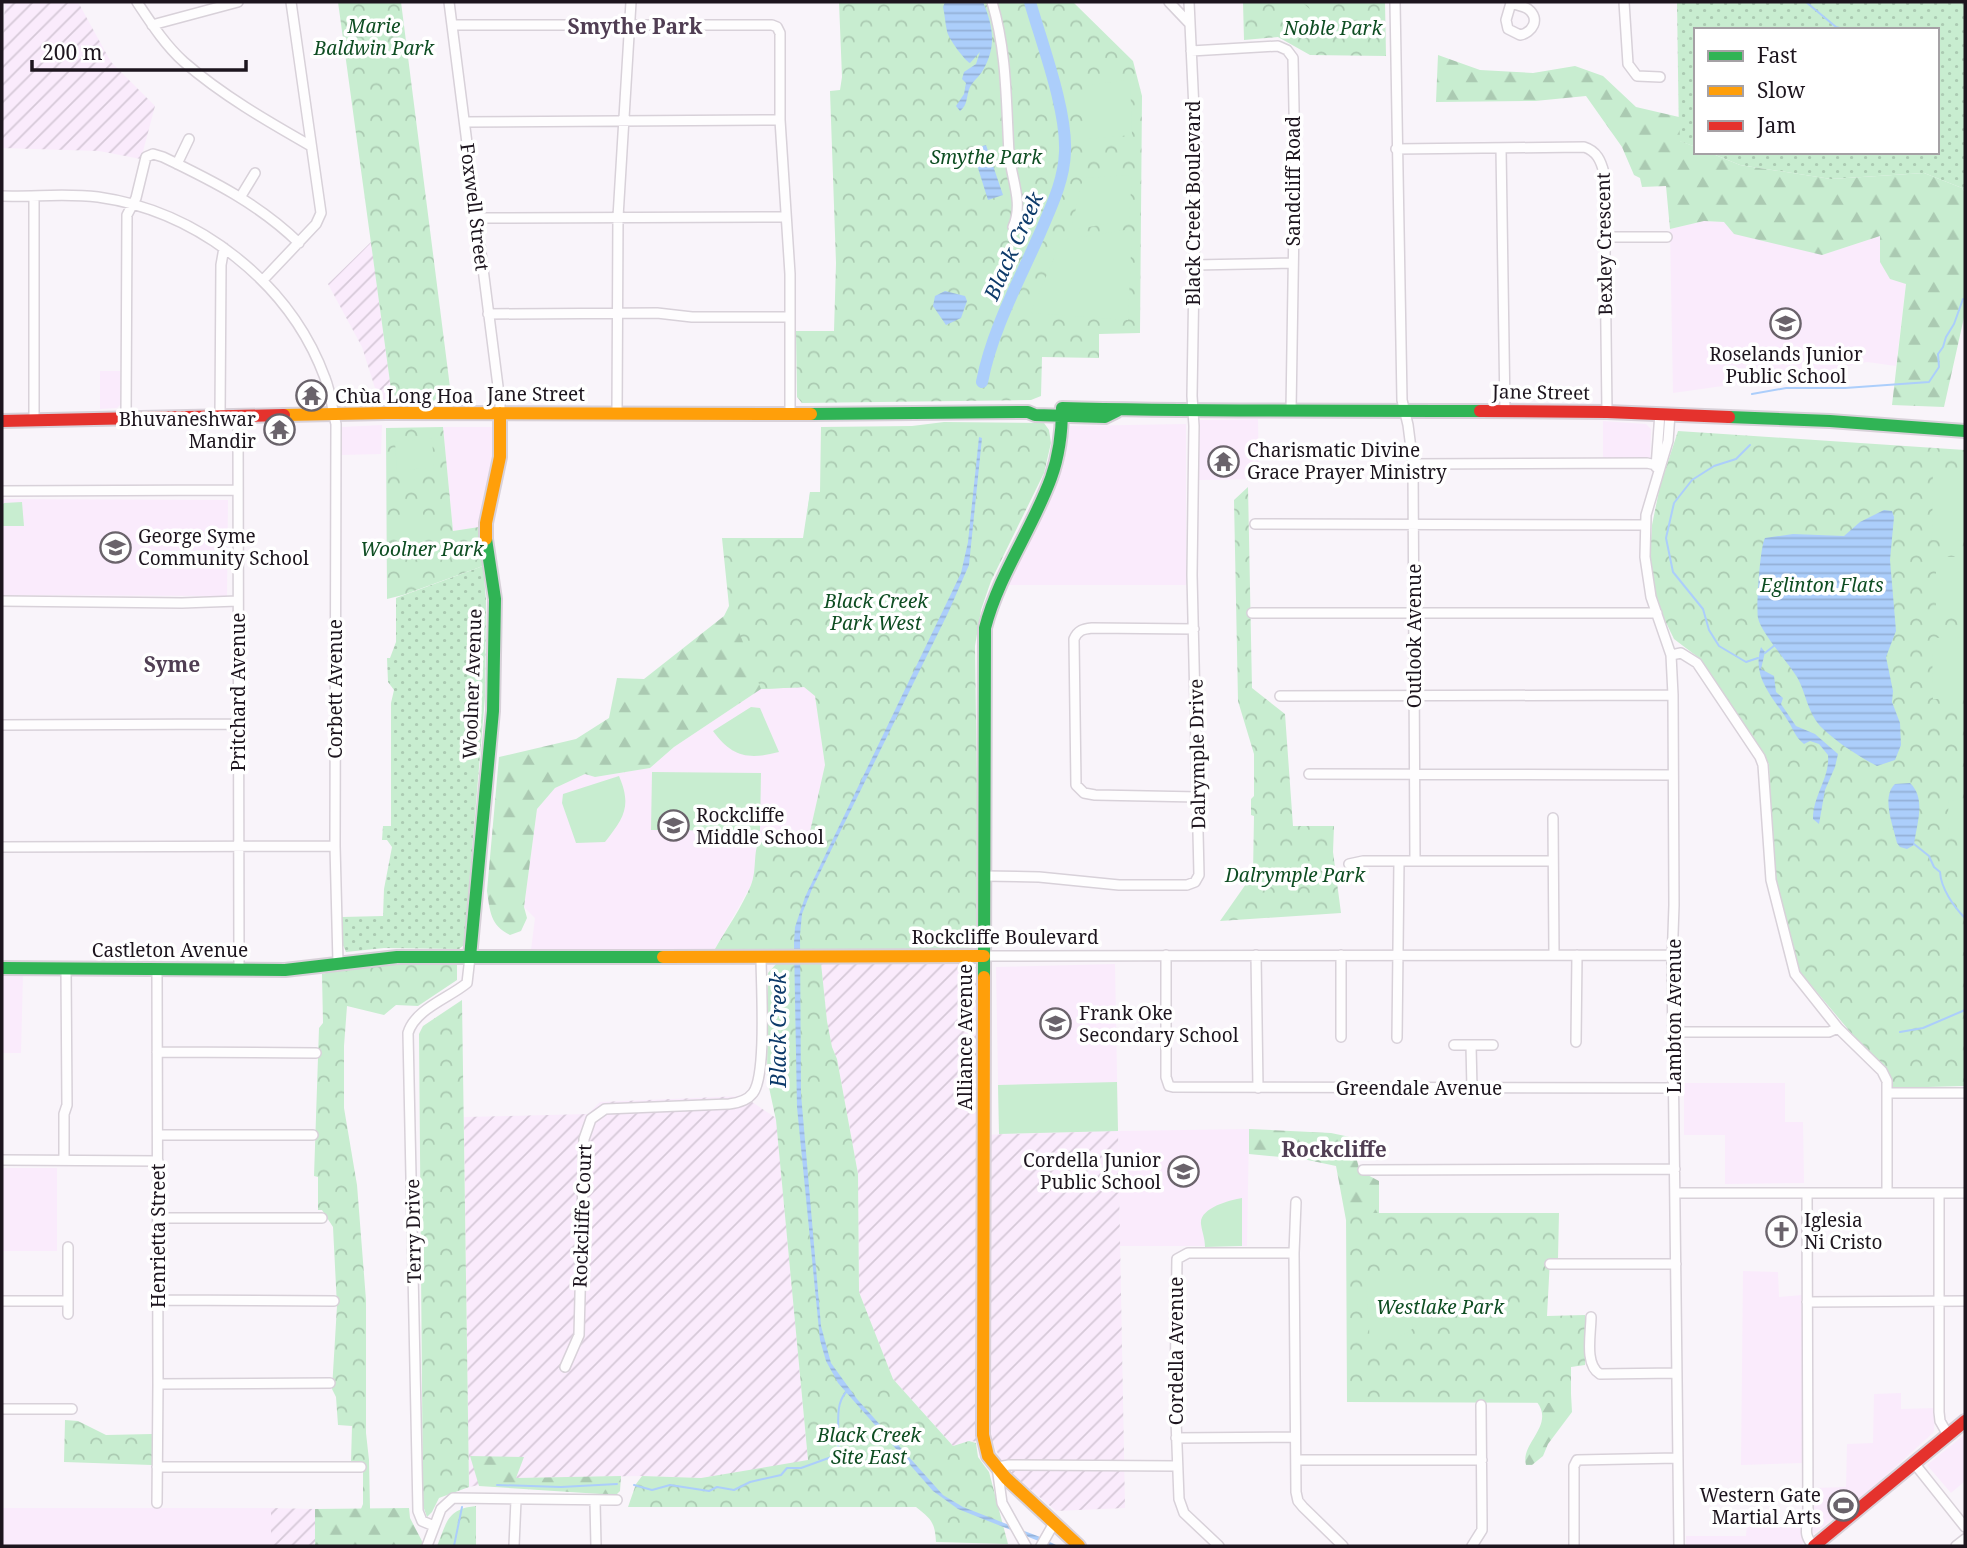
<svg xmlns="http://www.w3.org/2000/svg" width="1967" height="1548" viewBox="0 0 1967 1548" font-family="'Noto Serif',serif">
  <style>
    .built { fill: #faebfc }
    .industrial { fill: url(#industrial-furrows) }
    .grass { fill: url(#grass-dots) }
    .forest { fill: url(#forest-firs) }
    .park { fill: url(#park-crowns) }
    .pitch { fill: #c8edd0 }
    .water { fill: url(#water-rules) }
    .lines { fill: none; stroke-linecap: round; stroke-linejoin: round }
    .stream { stroke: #accefb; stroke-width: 2 }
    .river { stroke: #accefb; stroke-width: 12 }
    .street-casing { stroke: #d8d1d9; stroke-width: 12 }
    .fast-casing { stroke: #d8d1d9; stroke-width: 16 }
    .slow-casing { stroke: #d8d1d9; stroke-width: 16 }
    .jam-casing { stroke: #d8d1d9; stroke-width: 16 }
    .street { stroke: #fefdfe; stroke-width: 9 }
    .fast { stroke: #30b455; stroke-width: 12 }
    .slow { stroke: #ff9f0a; stroke-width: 12 }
    .jam { stroke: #e5322d; stroke-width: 12 }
    .labels { text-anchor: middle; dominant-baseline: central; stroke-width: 7; stroke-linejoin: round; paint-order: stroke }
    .park-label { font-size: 19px; font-style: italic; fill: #0e4d22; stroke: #fff }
    .street-label { font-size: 19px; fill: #1d151e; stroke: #fff }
    .poi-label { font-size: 19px; fill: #1d151e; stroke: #fff; text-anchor: start }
    .neighbourhood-label { font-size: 21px; font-weight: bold; fill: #503e53; stroke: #fff }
    .water-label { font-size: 21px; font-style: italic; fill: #0d3a6a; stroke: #fff }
  </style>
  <defs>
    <pattern id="industrial-furrows" width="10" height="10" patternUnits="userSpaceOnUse" patternTransform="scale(1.75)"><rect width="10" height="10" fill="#faebfc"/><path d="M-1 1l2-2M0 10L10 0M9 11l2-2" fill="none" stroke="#d6c9d8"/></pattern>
    <pattern id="grass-dots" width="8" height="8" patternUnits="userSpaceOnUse" patternTransform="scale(1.75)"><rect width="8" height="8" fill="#c8edd0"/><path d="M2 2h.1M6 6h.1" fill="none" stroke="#abcab2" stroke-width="1.8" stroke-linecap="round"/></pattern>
    <pattern id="forest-firs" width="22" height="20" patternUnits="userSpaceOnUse" patternTransform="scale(1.75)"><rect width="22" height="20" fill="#c8edd0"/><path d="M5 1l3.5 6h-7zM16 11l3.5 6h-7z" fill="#abcab2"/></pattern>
    <pattern id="park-crowns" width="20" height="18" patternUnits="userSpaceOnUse" patternTransform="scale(1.75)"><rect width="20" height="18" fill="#c8edd0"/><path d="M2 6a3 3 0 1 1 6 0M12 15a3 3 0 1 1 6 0" fill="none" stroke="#abcab2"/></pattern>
    <pattern id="water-rules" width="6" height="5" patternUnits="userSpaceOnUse" patternTransform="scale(1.75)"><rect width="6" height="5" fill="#accefb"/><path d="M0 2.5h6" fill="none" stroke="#94b0d7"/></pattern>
  </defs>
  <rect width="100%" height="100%" fill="#f9f4fa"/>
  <path class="built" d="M1704 221 1724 222 1822 255 1880 236 1906 283 1896 366 1867 362 1816 373 1673 393 1670 229Z
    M100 371H120V405L117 408 100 409Z
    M1258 419 1259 479 1199 480 1198 420Z
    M1603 421 1646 424 1651 429 1650 462H1603Z
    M1186 424V585H1005L1063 463 1070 426Z
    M382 425 381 454 341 455 342 427Z
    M443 427H492V458L479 527 453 531Z
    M2 499 228 500 227 596 2 595Z
    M805 687 815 696 825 765 807 846H756V871L750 887 715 949 531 950 535 918 524 907 537 809 555 788 585 774 595 777 650 768 674 747 761 689Z
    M1115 964 1118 1131 1249 1129 1247 1246H1120L1118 1132 999 1134 996 967Z
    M2 973H23L21 1053H2Z
    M1684 1083H1785V1122H1803L1804 1183 1725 1184V1135H1684Z
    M2 1168H57V1251H2Z
    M1743 1271 1778 1272 1779 1297 1802 1295V1463L1741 1465Z
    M1901 1393V1409L1935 1408 1934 1432 1872 1488 1799 1546H1686V1536H1746L1747 1522 1812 1521V1488L1846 1487 1847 1444 1873 1443 1874 1394Z
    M1965 1434V1481L1951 1493 1927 1465Z
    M2 1508H271V1546H2Z"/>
  <path class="industrial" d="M5 2H78L111 62 155 106 141 159 99 151 2 148V65Z
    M371 242 393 404H380L362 347 328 284Z
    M966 963 976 967 978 972V1135L1118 1131 1125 1508 1056 1511 1004 1467 993 1443 969 1441 953 1446 893 1379 859 1292 858 1174 837 1059 832 1047 827 1021 821 964Z
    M743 1096 776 1118 808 1461 701 1478 642 1476 515 1478 469 1487 464 1117 588 1114 600 1102Z
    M271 1508 315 1509V1546H271Z"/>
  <path class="grass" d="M1677 2H1965V193L1962 188 1924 173 1831 179 1740 165 1708 152H1937V30H1696V147L1679 141Z
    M483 566 486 600 485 697 464 945 459 949 384 948 346 952 342 943V917L383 916 384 889 392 847 387 840H382L383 826H391V703L394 690 388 682 387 658H390L396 642V598Z"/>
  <path class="forest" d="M1438 55 1480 70 1533 73 1575 66 1603 76 1636 107 1679 117 1680 141 1696 147V152H1708L1740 165 1831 179 1924 173 1962 188 1965 193V313L1944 407 1892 405 1906 284 1890 279 1880 262V236L1822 255 1734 234 1724 222 1704 221 1670 229 1666 186 1642 187 1640 178 1634 175 1622 147 1586 96 1535 101 1436 102Z
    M810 492 805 687 761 689 674 747 650 768 595 777 585 774 555 788 537 809 524 907 527 918 521 931 510 935C490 925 490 911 487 891L499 757 576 739 609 718 617 678 644 679 724 616 729 606 750 598 802 558Z
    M1249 1129 1331 1133 1350 1137 1360 1171 1379 1181V1213H1435L1346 1220 1336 1166 1303 1159 1249 1154Z
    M1571 1394 1572 1412 1548 1444 1543 1456 1532 1465H1526C1520 1443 1555 1426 1537 1402H1496L1498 1399Z
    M470 1456 524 1457 516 1478 621 1476 620 1491 616 1495 479 1486Z
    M409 1508 410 1518 423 1543 422 1546H315V1509Z"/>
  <path class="park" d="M338 2H401L452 403 393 404Z
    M839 2H1073L1133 61 1142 96 1140 333 1099 334V358L1042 357 1041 396 1031 400 802 403 797 397 796 331H834L836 263 830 91 840 90 842 77Z
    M1243 2H1385L1386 56 1310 55 1278 37 1244 40Z
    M944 422 1044 423 1049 430 1051 443 1044 473 991 581 981 610 975 646 977 795 976 946 969 949H715C727 928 742 907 751 885 757 871 753 851 759 842L807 845 825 765 815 696 804 687 761 689 729 606 722 538H803L810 492H820L821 427 912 426Z
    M443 427 453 531 479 527 483 566 403 595 387 599 386 428Z
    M1678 431 1965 450 1964 1086 1891 1088 1883 1071 1800 972 1773 867 1769 764 1699 658 1674 639 1655 600 1649 569 1652 525 1660 486Z
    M1248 487 1252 688 1285 714 1293 826H1334L1333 852 1341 913 1220 921 1253 874 1254 816 1251 815V799L1254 796V754L1238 701 1234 500Z
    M457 962V980L418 1006 396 1005 384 1015 347 1006 344 1046V1108L357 1185 366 1300V1433L369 1460 370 1509H361L363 1504V1462H351L352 1426 338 1425 336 1397 332 1389 337 1306 333 1227 322 1210H318V1177L314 1176 319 1028 323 1023 322 974 366 964Z
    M777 963H821L827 1021 832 1047 837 1059 858 1174 859 1292 893 1379 953 1446 969 1441 976 1443 978 1457 989 1472 1008 1544 936 1542C935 1522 931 1519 916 1507H628L636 1484 642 1476 701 1478 808 1460 776 1120 767 1078 768 973Z
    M462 1000 469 1487 439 1498 432 1512 427 1517 423 1506 419 1034 423 1026Z
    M1346 1213H1559L1558 1258 1550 1259 1547 1316 1585 1315V1365L1571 1367V1403L1347 1402Z
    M65 1420 78 1421 106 1435 152 1434V1465L64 1462Z
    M476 1506V1546H437C447 1522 447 1509 476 1506Z"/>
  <path class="pitch" d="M1275 2H1302L1315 14 1303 27Z
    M1130 79 1132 135 1086 139V86Z
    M1132 175 1129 220 1071 230 1083 178Z
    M1132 229 1128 320 1031 313 1061 240Z
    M432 438 434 468 397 470 395 442Z
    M1933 473H1965V541L1932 540Z
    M22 502 24 526H2V505L4 503Z
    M400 513H423V542H400Z
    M1936 557H1965V617H1936Z
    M1965 637V699H1933L1932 638Z
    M751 707 760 708 779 752C748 760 732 757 713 731Z
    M652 772 761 773 760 831 651 830Z
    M619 776C632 806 624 818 605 842L576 843 562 803 563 794Z
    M1965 800V901H1962L1960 830H1949L1948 801Z
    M1117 1082 1118 1131 999 1134 998 1085Z
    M1242 1198V1246L1205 1247C1205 1238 1202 1232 1201 1224 1199 1208 1230 1200 1242 1198Z
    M1370 1273 1434 1277C1431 1318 1413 1342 1370 1341L1365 1278Z"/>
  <path class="water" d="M945 2H983C993 26 997 46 983 70 980 76 973 81 970 87 966 96 968 105 960 111L956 106 964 94 966 83 962 79 964 72 976 64 980 52 970 63C965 61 948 38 947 31 945 23 945 15 943 7Z
    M986 145 1003 195 988 200 972 149Z
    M945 291 965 296 967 301 961 318 946 325 933 306 935 296Z
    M979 437 982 438 969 565 948 613 812 889 802 914 800 935 801 1094 821 1326 831 1363 857 1399 943 1495 963 1507 1040 1537 1058 1546H1051L958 1509 933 1491 838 1383 826 1361 820 1340 797 1107 794 943 795 927 805 897 961 573 968 542Z
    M1884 510 1892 511 1894 517 1890 560 1896 631 1886 657 1893 691 1892 702 1900 723 1901 745 1895 760 1877 766C1858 756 1836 742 1820 726 1807 711 1806 693 1797 677 1788 662 1761 633 1758 618 1756 608 1760 546 1765 538L1793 534 1844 536 1860 522Z
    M1761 647 1765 652 1761 669 1774 676 1776 692 1783 698 1781 704 1796 726 1815 734 1838 754 1835 767 1825 790 1819 824 1813 819C1813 795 1830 778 1828 755L1819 744 1810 741 1804 744C1795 737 1794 730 1788 721 1774 698 1751 678 1761 647Z
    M1910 783C1927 799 1916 826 1914 845L1907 849 1900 847 1897 843C1893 825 1881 797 1895 784Z"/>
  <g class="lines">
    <path class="stream" d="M1806 2 1836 27 1847 30
      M1752 394 1786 388H1845L1929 382 1939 367 1938 354 1943 347 1946 337 1954 324 1963 299
      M1750 445 1736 459 1714 466 1692 480 1674 503 1666 538 1673 572 1703 609 1709 630 1719 646 1746 662 1758 658
      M1765 653 1775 645
      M1914 844 1929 856 1934 867 1940 872C1941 888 1953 906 1965 918
      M1900 1032 1923 1028 1965 1010
      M497 1485 561 1487 617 1484
      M634 1485 652 1490 670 1485 709 1491 717 1487 734 1490 750 1482 781 1475 787 1468H801L837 1455C842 1435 832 1408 846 1392
      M454 1546 462 1507"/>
    <path class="river" d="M982 382C992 330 1019 281 1040 233 1051 207 1064 181 1065 152 1067 110 1042 44 1030 2"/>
    <defs>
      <path id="street" d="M137 2C151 23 165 45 184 62 222 95 267 121 311 146
        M449 2 500 402V413
        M992 2C1007 52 1006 101 1009 153 1011 178 1024 203 1013 227
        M1169 2 1189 23
        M1395 2 1402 400 1408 425 1413 464 1415 861
        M1624 2 1628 64 1637 76 1660 77
        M1511 3C1516 5 1523 6 1528 9 1541 19 1532 33 1520 35L1508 29 1506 20Z
        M152 25 238 2
        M452 25H772L777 27 780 33V120L790 274V413
        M1191 51 1278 46 1287 50 1293 58 1295 159 1291 411
        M465 122 780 120
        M1501 148 1505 411
        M1396 149 1584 147C1597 151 1601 161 1604 173L1607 412
        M177 164 189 139
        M2 196C34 197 66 193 98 197 198 211 290 283 325 378 331 393 332 409 336 424L335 846 338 963
        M241 196 255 173
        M477 218 786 217
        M1605 237H1667
        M1194 265 1293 263
        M263 280 316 224 321 213 291 2
        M488 314 657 313 692 317H789
        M617 413 618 217 631 2
        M1670 414 1668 441 1646 515 1645 557 1651 597 1671 655 1673 695 1674 905 1672 963 1679 1546
        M220 416 221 265 224 248
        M238 416 239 969
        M126 418 127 215 136 198 146 157 153 154 163 157C213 181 259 204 299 243
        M34 420V197
        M1413 464 1647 463 1656 465
        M1656 467 1660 413
        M2 491 237 490
        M1255 524 1645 525
        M2 601 182 603 238 601
        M1252 613H1657
        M1194 629 1092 628C1083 629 1078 630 1074 639L1076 785 1084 793 1095 795 1199 797
        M1671 655 1681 653 1697 663 1760 757 1763 765 1771 880 1795 974 1838 1028 1882 1071 1887 1081V1193
        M1280 696 1673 695
        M2 725 238 724
        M1309 774 1673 775
        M1553 818 1554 955
        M2 847 335 846
        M1349 864 1363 861H1553
        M984 876 1039 877 1119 885H1187L1195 882 1199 875 1192 575 1194 426 1192 396 1196 153 1189 2
        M1166 955V1077L1169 1086 1173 1087 1674 1088
        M1256 955 1258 1088
        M984 956 1673 955
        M1674 1032H1829L1838 1028
        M1341 1037V955
        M1397 1038 1399 861
        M1576 1042 1577 955
        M1454 1045H1493
        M1471 1045 1472 1089
        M157 1052 316 1053
        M1888 1093H1965
        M158 1135H313
        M2 1160 158 1161
        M64 1160V1114L67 1105 66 969
        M1363 1170 1675 1169
        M1675 1193H1965
        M1807 1193 1808 1521C1805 1532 1806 1537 1813 1546
        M1939 1193V1412L1940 1421 1948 1435
        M1296 1202 1294 1253 1296 1492 1298 1501 1303 1507 1343 1546
        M159 1218H322
        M1550 1264H1676
        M158 1300 334 1301
        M2 1301H68
        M1807 1302 1965 1301
        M68 1314V1247
        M1591 1317C1591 1333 1584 1365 1600 1374L1677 1373
        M565 1367 579 1335 584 1139 591 1119 605 1109 729 1104C738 1103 747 1101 753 1093 767 1075 761 983 761 956
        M158 1384 330 1383
        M2 1409H72
        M1176 1438 1295 1437
        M1296 1460H1482
        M1914 1463 1965 1527
        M157 1467H361
        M595 1501 596 1546
        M157 1503 158 1384 157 969
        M434 1526 422 1521 418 1511 408 1033C415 1009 449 998 467 983L470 957
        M427 1546 441 1509 453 1498 617 1500
        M514 1546 516 1500
        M1026 1546 1002 1503 997 1467 1009 1465 1177 1466
        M1041 1546 1054 1523
        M1219 1546 1184 1513 1179 1499 1175 1393 1177 1259 1188 1253H1294
        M1472 1546 1482 1530V1521L1481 1405
        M1574 1546V1466L1577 1460 1677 1458
        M1956 1546 1965 1539"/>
      <path id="fast" d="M1062 408C1201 412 1341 410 1480 411
        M811 414 1028 412 1035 415 1105 417 1117 411
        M1729 417 1830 421 1965 431
        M470 957 493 711 495 599 486 539
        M2 968 285 970 397 957H663
        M984 977 985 628C999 574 1032 530 1051 478 1059 456 1062 432 1062 408"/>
      <path id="slow" d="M284 415 386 413 811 414
        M486 539V523L500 457V413
        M663 957 984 956
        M984 977 983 1435 988 1456 1006 1478 1079 1546"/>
      <path id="jam" d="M1480 411 1607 412 1729 417
        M2 421 284 415
        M1814 1546 1965 1421"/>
    </defs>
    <use href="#street" class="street-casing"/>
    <use href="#fast" class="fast-casing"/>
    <use href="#slow" class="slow-casing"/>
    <use href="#jam" class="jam-casing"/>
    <use href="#street" class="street"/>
    <use href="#fast" class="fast"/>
    <use href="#slow" class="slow"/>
    <use href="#jam" class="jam"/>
  </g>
  <defs>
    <symbol id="school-ring" viewBox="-11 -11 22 22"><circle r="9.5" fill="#fff" stroke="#6a636b" stroke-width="1.5"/><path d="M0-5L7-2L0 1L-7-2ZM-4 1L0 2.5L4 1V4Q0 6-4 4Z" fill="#6a636b"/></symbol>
    <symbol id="temple-ring" viewBox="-11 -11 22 22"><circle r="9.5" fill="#fff" stroke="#6a636b" stroke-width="1.5"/><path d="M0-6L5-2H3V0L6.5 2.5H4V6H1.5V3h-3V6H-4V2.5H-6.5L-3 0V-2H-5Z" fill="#6a636b"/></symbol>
    <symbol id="church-ring" viewBox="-11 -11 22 22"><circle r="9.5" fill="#fff" stroke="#6a636b" stroke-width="1.5"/><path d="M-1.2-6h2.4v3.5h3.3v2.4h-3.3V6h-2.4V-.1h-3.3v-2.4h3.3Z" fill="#6a636b"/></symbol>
    <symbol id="stadium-ring" viewBox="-11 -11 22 22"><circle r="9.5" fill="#fff" stroke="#6a636b" stroke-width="1.5"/><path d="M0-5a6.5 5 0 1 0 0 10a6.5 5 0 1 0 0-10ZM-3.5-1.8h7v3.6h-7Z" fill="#6a636b"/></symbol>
  </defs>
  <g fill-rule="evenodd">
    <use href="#school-ring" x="1768" y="306" width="35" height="35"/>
    <use href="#temple-ring" x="294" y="378" width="35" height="35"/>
    <use href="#temple-ring" x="262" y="412" width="35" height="35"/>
    <use href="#temple-ring" x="1206" y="444" width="35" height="35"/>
    <use href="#school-ring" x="98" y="530" width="35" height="35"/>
    <use href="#school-ring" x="656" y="808" width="35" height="35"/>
    <use href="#school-ring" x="1038" y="1006" width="35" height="35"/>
    <use href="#school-ring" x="1166" y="1154" width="35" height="35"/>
    <use href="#church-ring" x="1764" y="1214" width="35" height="35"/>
    <use href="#stadium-ring" x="1826" y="1488" width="35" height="35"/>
  </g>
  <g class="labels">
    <g class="park-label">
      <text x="374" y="26">Marie<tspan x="374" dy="22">Baldwin Park</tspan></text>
      <text x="1333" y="28">Noble Park</text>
      <text x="986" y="157">Smythe Park</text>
      <text x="422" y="549">Woolner Park</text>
      <text x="1822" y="585">Eglinton Flats</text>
      <text x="876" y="601">Black Creek<tspan x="876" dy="22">Park West</tspan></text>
      <text x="1295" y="875">Dalrymple Park</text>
      <text x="1440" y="1307">Westlake Park</text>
      <text x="869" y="1435">Black Creek<tspan x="869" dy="22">Site East</tspan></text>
    </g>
    <g class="street-label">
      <text transform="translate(1293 181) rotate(-90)">Sandcliff Road</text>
      <text transform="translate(1193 203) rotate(-90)">Black Creek Boulevard</text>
      <text transform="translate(475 207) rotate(83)">Foxwell Street</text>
      <text transform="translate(1604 244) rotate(-91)">Bexley Crescent</text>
      <text transform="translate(1541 392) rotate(1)">Jane Street</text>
      <text x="536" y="394">Jane Street</text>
      <text transform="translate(1414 636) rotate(-90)">Outlook Avenue</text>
      <text transform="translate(472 684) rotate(-88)">Woolner Avenue</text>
      <text transform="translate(335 689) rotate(-90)">Corbett Avenue</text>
      <text transform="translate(238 692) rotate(-90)">Pritchard Avenue</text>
      <text transform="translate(1197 754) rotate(-91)">Dalrymple Drive</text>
      <text x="1005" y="937">Rockcliffe Boulevard</text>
      <text x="170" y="950">Castleton Avenue</text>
      <text transform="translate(1674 1016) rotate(-90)">Lambton Avenue</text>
      <text transform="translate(965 1037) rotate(-90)">Alliance Avenue</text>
      <text x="1419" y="1088">Greendale Avenue</text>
      <text transform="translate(582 1216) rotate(-88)">Rockcliffe Court</text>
      <text transform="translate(413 1231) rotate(-91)">Terry Drive</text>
      <text transform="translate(158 1236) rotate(-90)">Henrietta Street</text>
      <text transform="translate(1176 1351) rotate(-90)">Cordella Avenue</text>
    </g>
    <g class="poi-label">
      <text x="1786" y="354" text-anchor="middle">Roselands Junior<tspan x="1786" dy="22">Public School</tspan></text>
      <text x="335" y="396">Chùa Long Hoa</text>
      <text x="256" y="419" text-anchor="end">Bhuvaneshwar<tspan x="256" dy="22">Mandir</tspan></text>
      <text x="1247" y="450">Charismatic Divine<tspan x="1247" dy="22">Grace Prayer Ministry</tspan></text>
      <text x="138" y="536">George Syme<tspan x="138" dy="22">Community School</tspan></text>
      <text x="696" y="815">Rockcliffe<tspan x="696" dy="22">Middle School</tspan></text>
      <text x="1079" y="1013">Frank Oke<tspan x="1079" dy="22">Secondary School</tspan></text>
      <text x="1161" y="1160" text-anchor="end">Cordella Junior<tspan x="1161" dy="22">Public School</tspan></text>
      <text x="1804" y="1220">Iglesia<tspan x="1804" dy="22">Ni Cristo</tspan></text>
      <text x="1821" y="1495" text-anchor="end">Western Gate<tspan x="1821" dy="22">Martial Arts</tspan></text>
    </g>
    <g class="neighbourhood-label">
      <text x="635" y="26">Smythe Park</text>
      <text x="172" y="664">Syme</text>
      <text x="1334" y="1149">Rockcliffe</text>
    </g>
    <g class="water-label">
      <text transform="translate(1013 246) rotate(-66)">Black Creek</text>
      <text transform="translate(778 1030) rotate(-90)">Black Creek</text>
    </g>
  </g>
  <rect width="1967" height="1548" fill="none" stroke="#1d151e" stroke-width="7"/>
  <rect x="1694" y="28" width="245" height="126" fill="#ffffff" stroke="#a5a1a5" stroke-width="2"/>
  <rect x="1708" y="51" width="35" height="10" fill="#30b455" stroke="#a5a1a5" stroke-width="2"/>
  <text x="1757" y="63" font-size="21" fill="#1d151e">Fast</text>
  <rect x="1708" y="86" width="35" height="10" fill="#ff9f0a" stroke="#a5a1a5" stroke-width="2"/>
  <text x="1757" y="98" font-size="21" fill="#1d151e">Slow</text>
  <rect x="1708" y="121" width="35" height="10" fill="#e5322d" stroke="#a5a1a5" stroke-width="2"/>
  <text x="1757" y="133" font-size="21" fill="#1d151e">Jam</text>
  <path d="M32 60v10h214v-10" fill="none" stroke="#1d151e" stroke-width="3.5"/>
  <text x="42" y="60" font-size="21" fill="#1d151e" stroke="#ffffff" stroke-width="5" paint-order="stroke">200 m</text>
</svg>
